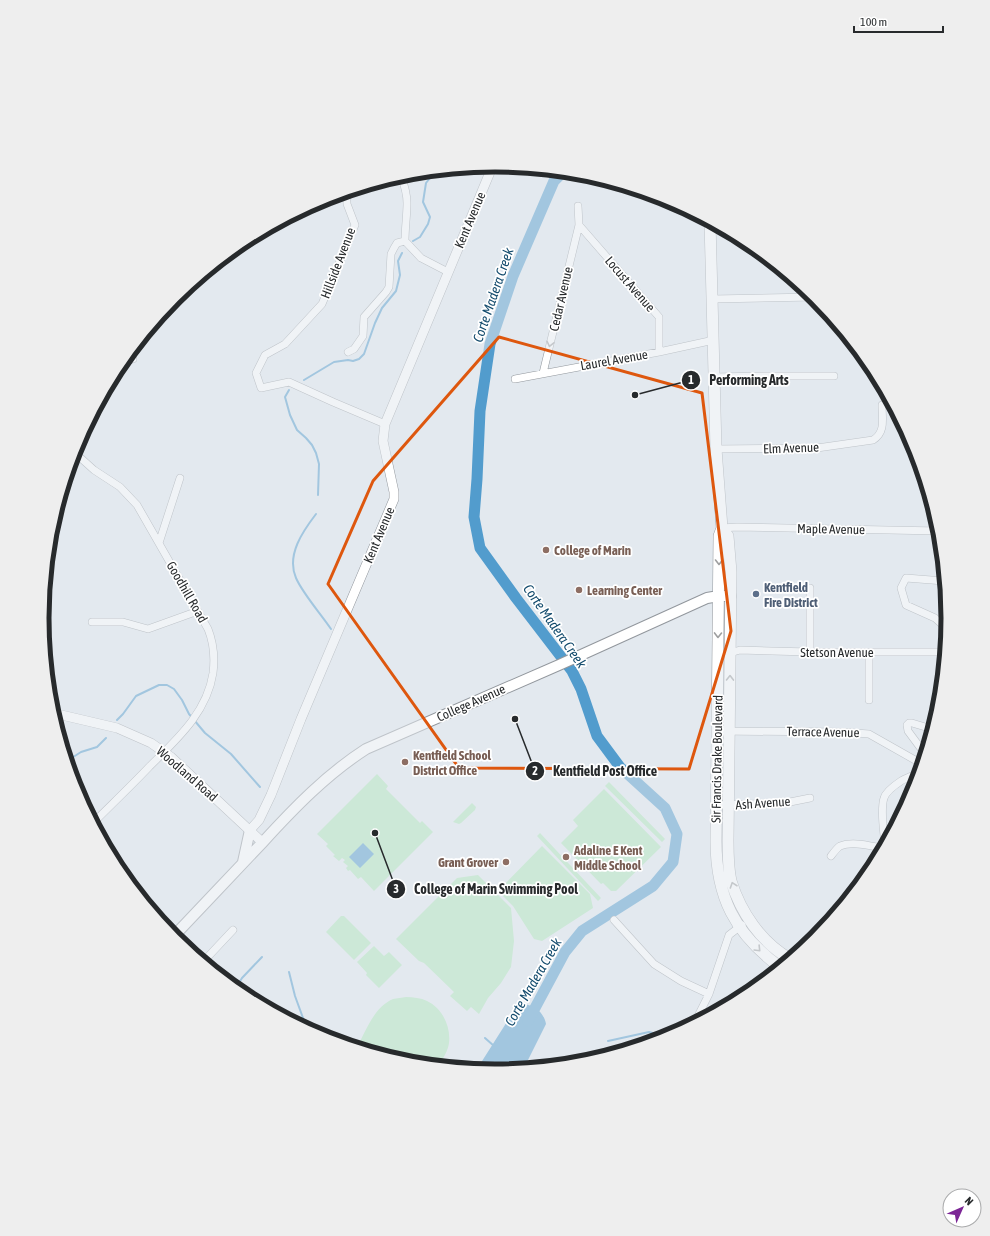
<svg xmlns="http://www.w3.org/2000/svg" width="990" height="1236" viewBox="0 0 990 1236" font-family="'Asap Condensed',sans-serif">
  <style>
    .green { fill: #afe6ba }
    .water { fill: #529ccd }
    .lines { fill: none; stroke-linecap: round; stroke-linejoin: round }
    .stream { stroke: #529ccd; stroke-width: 2 }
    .river { stroke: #529ccd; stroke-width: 11 }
    .minor-casing { stroke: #92979d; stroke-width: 8 }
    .tertiary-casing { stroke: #92979d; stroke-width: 10 }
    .secondary-casing { stroke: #92979d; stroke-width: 12 }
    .primary-casing { stroke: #92979d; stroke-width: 12 }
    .minor { stroke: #fff; stroke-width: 7 }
    .tertiary { stroke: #fff; stroke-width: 9 }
    .secondary { stroke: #fff; stroke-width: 10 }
    .primary { stroke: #fff; stroke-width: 11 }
    .oneway { stroke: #9e9fa0 }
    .marked { fill: none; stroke: #de570e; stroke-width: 3; stroke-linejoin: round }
    .education-dot { fill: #8d6e63; stroke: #fff; stroke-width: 1.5 }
    .service-dot { fill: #5c6f8a; stroke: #fff; stroke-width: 1.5 }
    .labels { text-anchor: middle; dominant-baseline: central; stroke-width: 3.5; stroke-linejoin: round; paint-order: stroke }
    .street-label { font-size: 13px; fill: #272a2c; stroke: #fff }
    .education-label { font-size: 13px; font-weight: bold; fill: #785e54; stroke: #fff; text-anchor: start }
    .service-label { font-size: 13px; font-weight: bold; fill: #4e5e75; stroke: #fff; text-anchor: start }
    .water-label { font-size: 14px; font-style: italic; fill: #134b6d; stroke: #fff }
    .rim { fill: none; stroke: #272a2c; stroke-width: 5 }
    .leader { fill: none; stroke: #272a2c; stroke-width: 1.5 }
    .callout-dot { fill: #272a2c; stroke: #fff; stroke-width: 1.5 }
    .mark-label { font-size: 12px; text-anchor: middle; font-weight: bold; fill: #fff }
    .callout-label { font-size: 14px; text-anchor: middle; font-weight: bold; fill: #272a2c; stroke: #fff; stroke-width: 3.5; stroke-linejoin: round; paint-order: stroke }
  </style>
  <rect width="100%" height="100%" fill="#e3e9ef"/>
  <path class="green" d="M377 774 388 786 386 789 420 823 422 821 433 832 374 891 361 877 358 879 350 870 348 871 346 868 348 866 343 862 345 860 342 858 339 861 333 856 335 855 326 846 328 844 317 834Z
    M609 782 665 839 662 842 605 786Z
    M604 789 661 847 616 891H611L603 883 601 884 561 843 578 826 573 820Z
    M472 803 476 807 475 810 461 823 459 824 453 822Z
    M540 833 601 898 598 901 537 836Z
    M542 846 590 894 593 908 542 941 534 939 513 906 498 891Z
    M478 875 511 908 514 941 511 967 501 983 488 998 479 1014 471 1007 467 1011 450 996 454 992 424 963 419 961 396 939 457 878Z
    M341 916H344L371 943 354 960 326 932Z
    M374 946 384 956 389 952 402 965 379 988 366 975 367 973 357 962Z
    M406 997C413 997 421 998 427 1001 442 1008 451 1026 449 1043 448 1051 443 1058 439 1065L406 1062 357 1047C366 1031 374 1007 393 999 397 998 402 998 406 997Z"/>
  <path class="water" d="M363 843 374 854 360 868 349 857Z
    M523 1004C535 1005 544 1013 546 1024L524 1068 495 1071 477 1069 515 1009Z"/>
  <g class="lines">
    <path class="stream" d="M413 241 420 237 428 224 430 217 423 202 426 183 430 178 437 171
      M304 380 334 362 348 360 353 361 359 359 364 354 375 323 382 308 396 291 400 275 398 261 402 253
      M289 390 285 397 290 415 297 430 306 438 312 445 316 453 319 464 318 495
      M316 514C303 531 286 555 296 578 303 594 321 614 331 629
      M117 720 123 714 136 696 159 685H167L174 689 182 700 189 714 205 733 231 754 260 787
      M67 761 81 752 97 747 106 738
      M289 972 295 996 307 1029
      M236 988 242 978 262 957
      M485 1038 494 1046
      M608 1041 649 1032 660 1035 664 1038"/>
    <path class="river" d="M528 1021 565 952 582 931 653 886 673 862 677 834 665 808 620 767 597 736 581 689 572 671 516 598 480 548 474 517 477 479 480 411 490 344 513 276 554 181 563 172"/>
    <defs>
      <path id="minor" d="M401 176C404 184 407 194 407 203 407 215 405 228 405 241L421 258 448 272
        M346 192 347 204 355 225 322 304 285 344 265 355 256 373 261 388 289 382 333 402 385 424
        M579 225 659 317V352
        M713 299 814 297
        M348 352 354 349 363 336 364 317 386 292 389 287 391 254 394 248 397 243 405 241
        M121 363 133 359
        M543 373 579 225 578 206
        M714 377 764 376H834
        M515 379 659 352 714 340
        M716 449 817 448 873 440C886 432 882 418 882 405
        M74 452 94 470 120 487 137 505 208 629C214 644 215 657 213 673 207 713 176 740 149 767 131 786 112 804 93 823
        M722 528 737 527 939 531
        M159 543 180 478
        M944 581 906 578 901 588 906 605 935 618 947 629
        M810 588V652
        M92 622H123L148 629 198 611
        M730 653 740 650 810 652H945
        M942 678V674
        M869 700V652
        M717 731 842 732 869 734 922 764
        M925 754 908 731 907 725 909 723H912L932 729
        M716 805 785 803 810 798
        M885 845C884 833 880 810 884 798 886 791 895 785 901 781 907 777 914 776 920 771
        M831 856C834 852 837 848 840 846 853 841 870 846 883 848
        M614 920 654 964 681 981 709 994
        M203 962 233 930
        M695 1022 709 994 729 935 742 925"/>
      <path id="tertiary" d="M53 713 117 728 151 743 171 757 262 842
        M250 830 259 820 271 795 301 719 394 499V492L383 441 385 424 493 165"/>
      <path id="secondary" d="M243 862 250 830
        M173 937C203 905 233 874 263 842 294 808 327 774 366 749L559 665 707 598 719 596H731"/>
      <path id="primary" d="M710 222 716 449 722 528 719 536 716 841C716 897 735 934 780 967
        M722 528 728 536 731 572 728 841C728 854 728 868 731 881 741 913 761 942 790 959"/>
    </defs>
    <use href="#minor" class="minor-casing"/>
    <use href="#tertiary" class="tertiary-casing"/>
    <use href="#secondary" class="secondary-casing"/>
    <use href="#primary" class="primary-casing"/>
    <use href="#minor" class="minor"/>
    <use href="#tertiary" class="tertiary"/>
    <use href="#secondary" class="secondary"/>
    <use href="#primary" class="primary"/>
  </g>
  <defs><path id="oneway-chevron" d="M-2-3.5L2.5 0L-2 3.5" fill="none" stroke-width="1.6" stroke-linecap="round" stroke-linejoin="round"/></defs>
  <g class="oneway">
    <use href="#oneway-chevron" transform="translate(550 344) rotate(103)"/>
    <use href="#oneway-chevron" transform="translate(719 562) rotate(90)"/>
    <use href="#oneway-chevron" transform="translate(718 635) rotate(91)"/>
    <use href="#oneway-chevron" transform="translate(730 678) rotate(-89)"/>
    <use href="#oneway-chevron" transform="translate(733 885) rotate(-109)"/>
    <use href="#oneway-chevron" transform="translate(758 949) rotate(46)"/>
  </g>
  <path d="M0 0H990V1236H0ZM499 337 702 393 731 631 689 769 459 768 328 584 373 481Z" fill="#e3e9ef" fill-opacity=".55" fill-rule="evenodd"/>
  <path class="marked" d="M499 337 702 393 731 631 689 769 459 768 328 584 373 481Z"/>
  <g class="education-dot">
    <circle cx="546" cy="550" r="4"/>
    <circle cx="579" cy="590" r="4"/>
    <circle cx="405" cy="762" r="4"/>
    <circle cx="566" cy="857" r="4"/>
    <circle cx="506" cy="862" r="4"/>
  </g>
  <circle class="service-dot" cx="756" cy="594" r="4"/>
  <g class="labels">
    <g class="street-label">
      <text transform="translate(470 220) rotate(-67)">Kent Avenue</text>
      <text transform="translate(338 263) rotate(-69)">Hillside Avenue</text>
      <text transform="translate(630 284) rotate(49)">Locust Avenue</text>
      <text transform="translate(561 299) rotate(-77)">Cedar Avenue</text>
      <text transform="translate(614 360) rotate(-10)">Laurel Avenue</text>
      <text transform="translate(791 448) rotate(-2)">Elm Avenue</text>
      <text transform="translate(831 529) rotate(1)">Maple Avenue</text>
      <text transform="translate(379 535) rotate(-67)">Kent Avenue</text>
      <text transform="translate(187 592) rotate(60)">Goodhill Road</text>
      <text x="837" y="652">Stetson Avenue</text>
      <text transform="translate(471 703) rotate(-24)">College Avenue</text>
      <text transform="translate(823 732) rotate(1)">Terrace Avenue</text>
      <text transform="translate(717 759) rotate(-89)">Sir Francis Drake Boulevard</text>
      <text transform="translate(187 774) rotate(41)">Woodland Road</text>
      <text transform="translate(763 803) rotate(-4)">Ash Avenue</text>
    </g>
    <g class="education-label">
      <text x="554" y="550">College of Marin</text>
      <text x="587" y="590">Learning Center</text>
      <text x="413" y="755">Kentfield School<tspan x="413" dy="15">District Office</tspan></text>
      <text x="574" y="850">Adaline E Kent<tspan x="574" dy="15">Middle School</tspan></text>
      <text x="498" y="862" text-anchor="end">Grant Grover</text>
    </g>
    <g class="service-label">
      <text x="764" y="587">Kentfield<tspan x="764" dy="15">Fire District</tspan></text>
    </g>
    <g class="water-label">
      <text transform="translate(493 295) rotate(-71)">Corte Madera Creek</text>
      <text transform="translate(555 626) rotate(55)">Corte Madera Creek</text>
      <text transform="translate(533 982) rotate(-60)">Corte Madera Creek</text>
    </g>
  </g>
  <path d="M0 0H990V1236H0ZM49 618a446 446 0 1 1 892 0a446 446 0 1 1-892 0Z" fill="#eee" fill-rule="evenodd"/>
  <path class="rim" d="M49 618a446 446 0 1 1 892 0a446 446 0 1 1-892 0Z"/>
  <path class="leader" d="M635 395L691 380M515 719L535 771M375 833L396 889"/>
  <g class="callout-dot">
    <circle cx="635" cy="395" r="4"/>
    <circle cx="515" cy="719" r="4"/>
    <circle cx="375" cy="833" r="4"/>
    <circle cx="691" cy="380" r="10"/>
    <circle cx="535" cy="771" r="10"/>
    <circle cx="396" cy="889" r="10"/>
  </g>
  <g class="mark-label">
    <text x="691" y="384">1</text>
    <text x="535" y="775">2</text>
    <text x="396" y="893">3</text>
  </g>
  <g class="callout-label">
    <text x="749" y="385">Performing Arts</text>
    <text x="605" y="776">Kentfield Post Office</text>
    <text x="496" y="894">College of Marin Swimming Pool</text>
  </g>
  <g transform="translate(962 1208) rotate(45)"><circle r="19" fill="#ffffff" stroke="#a9aaab"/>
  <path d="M0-3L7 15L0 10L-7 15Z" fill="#7c2696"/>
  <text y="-6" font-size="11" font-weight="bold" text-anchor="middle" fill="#272a2c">N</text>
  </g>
  <path d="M854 26v6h89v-6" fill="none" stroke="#272a2c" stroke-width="2"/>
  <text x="860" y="26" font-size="12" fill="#272a2c" stroke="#ffffff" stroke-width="3" paint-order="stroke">100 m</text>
</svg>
